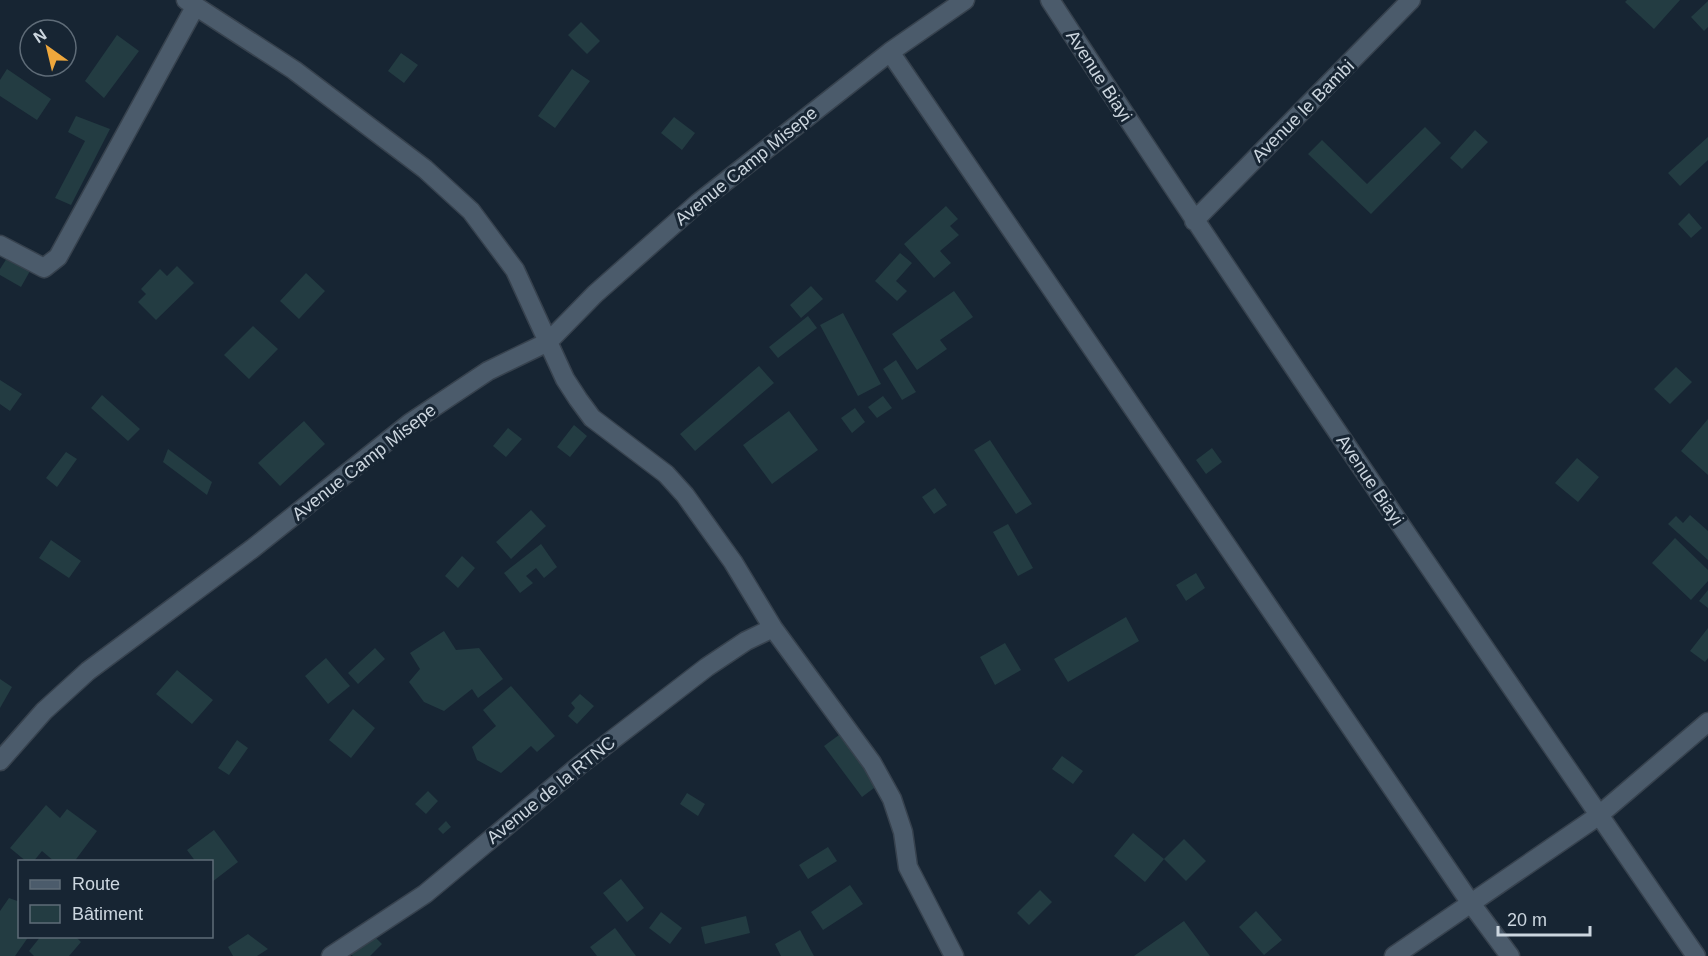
<svg xmlns="http://www.w3.org/2000/svg" width="1708" height="956" viewBox="0 0 1708 956" font-family="Helvetica,sans-serif">
  <style>
    .building { fill: #233c42 }
    .lines { fill: none; stroke-linecap: round; stroke-linejoin: round }
    .minor-casing { stroke: #37424e; stroke-width: 21 }
    .minor { stroke: #4b5b6b; stroke-width: 18 }
    .labels { text-anchor: middle; dominant-baseline: central; stroke-width: 6; stroke-linejoin: round; paint-order: stroke }
    .street-label { font-size: 18px; fill: #ccd6df; stroke: #172533 }
  </style>
  <rect width="100%" height="100%" fill="#172533"/>
  <path class="building" d="M1627 0H1680L1654 29 1625 2Z
    M1708 1V27L1704 31 1691 17Z
    M581 22 600 41 587 54 568 35Z
    M117 35 139 51 104 98 85 81Z
    M401 53 418 65 404 83 388 71Z
    M7 69 51 99 37 120 0 96V80Z
    M572 69 590 81 555 128 538 116Z
    M76 116 110 129 71 205 55 198 85 141 68 132Z
    M674 117 695 133 682 150 661 133Z
    M1425 127 1441 143 1371 214 1308 154 1322 140 1367 184Z
    M1475 130 1488 142 1462 169 1450 158Z
    M1708 137V160L1680 186 1668 173Z
    M946 206 958 219 950 226 959 235 940 251 951 263 934 278 904 244Z
    M1689 213 1702 228 1691 238 1678 224Z
    M900 253 912 263 896 281 907 291 897 301 875 281Z
    M7 258 30 271 21 287 0 275V269Z
    M177 266 194 283 156 320 138 302 146 294 141 289 160 269 167 276Z
    M306 273 325 291 299 319 280 301Z
    M811 286 823 299 801 318 790 305Z
    M954 291 973 317 940 340 947 349 917 370 892 334Z
    M843 313 881 384 858 396 820 325Z
    M808 316 817 328 778 358 769 347Z
    M253 326 278 349 249 379 224 355Z
    M896 360 916 392 902 400 883 369Z
    M759 366 774 383 695 451 680 434Z
    M1676 367 1692 382 1670 404 1654 389Z
    M0 380 22 394 10 411 0 404Z
    M102 395 140 429 128 441 91 408Z
    M883 396 892 408 877 418 868 407Z
    M855 408 865 422 852 433 841 418Z
    M789 411 818 450 772 484 743 445Z
    M1708 419V475L1681 451Z
    M304 421 325 444 280 486 258 463Z
    M574 425 587 436 570 457 557 447Z
    M508 428 522 439 506 457 493 446Z
    M990 440 1032 504 1016 514 974 450Z
    M1212 448 1222 462 1206 474 1196 460Z
    M168 449 212 482 207 495 163 462Z
    M66 452 77 459 57 487 46 478Z
    M1577 458 1599 477 1578 502 1555 483Z
    M935 488 947 505 934 514 922 497Z
    M531 510 546 526 511 559 496 542Z
    M1690 515 1708 531V560L1668 524 1676 516 1683 523Z
    M1008 524 1033 568 1018 576 993 532Z
    M1675 538 1708 570V581L1691 600 1652 563Z
    M51 540 81 561 69 578 39 558Z
    M541 544 557 567 544 578 536 568 526 576 533 583 520 593 504 573Z
    M462 556 475 568 458 588 445 576Z
    M1196 573 1205 588 1186 601 1176 585Z
    M1708 590V608L1699 601Z
    M1126 617 1139 641 1068 682 1054 659Z
    M1708 628V658L1705 662 1690 651Z
    M444 631 456 650 479 648 503 679 478 698 472 689 444 711 424 702 409 682 420 669 410 653Z
    M1005 643 1021 670 995 685 980 657Z
    M375 648 385 659 358 684 348 673Z
    M326 658 350 686 328 704 305 676Z
    M177 670 213 700 192 724 156 694Z
    M0 679 12 687 0 708Z
    M511 686 555 736 537 752 531 746 501 773 477 760 472 747 496 726 483 710Z
    M580 694 594 706 577 724 568 716 575 708 571 703Z
    M353 709 375 728 351 758 329 740Z
    M839 735 878 785 862 797 824 746Z
    M237 740 248 748 229 775 218 768Z
    M1062 756 1083 771 1073 784 1052 769Z
    M428 791 438 801 426 814 415 804Z
    M687 793 705 804 698 816 680 804Z
    M46 805 60 818 67 809 97 831 74 862H55L42 851 33 862H27L10 848Z
    M446 821 451 827 443 834 438 829Z
    M214 830 238 862 212 882V862H196L187 850Z
    M1133 833 1164 859 1184 839 1206 861 1186 881 1164 859 1145 882 1114 856Z
    M828 847 837 861 808 879 799 865Z
    M621 879 644 908 627 922 603 893Z
    M850 885 863 904 823 930 811 912Z
    M1040 890 1052 902 1029 925 1017 913Z
    M9 898 20 902V936H29L15 956H0V911Z
    M1256 911 1282 940 1264 955 1239 927Z
    M661 912 682 928 670 944 649 928Z
    M746 916 750 933 705 944 701 927Z
    M1184 921 1210 956H1134Z
    M615 928 636 956H597L590 947Z
    M800 930 814 956H781L775 944Z
    M371 933 382 944 370 956H353L350 954Z
    M248 934 268 949 257 956H233L228 947Z
    M41 936H75L81 942 69 956H34L29 951Z"/>
  <g class="lines">
    <defs>
      <path id="minor" d="M186 0 294 70 425 169 471 211 515 270 565 379 578 399 592 418 666 474 685 495 733 562 773 628 872 763 892 799 903 832 908 867 954 956
        M1050 0C1260 322 1478 639 1696 956
        M890 52 1470 902 1510 956
        M1194 221 1411 0
        M0 245 44 268 58 257 195 7
        M0 761 44 711 88 671 252 549 410 423 488 371 548 342 595 294 698 203 890 52 965 0
        M331 956 425 894 581 764 707 667 746 641 773 628
        M1394 956 1598 816 1708 722"/>
    </defs>
    <use href="#minor" class="minor-casing"/>
    <use href="#minor" class="minor"/>
  </g>
  <g class="labels">
    <g class="street-label">
      <text transform="translate(1099 76) rotate(57)">Avenue Biayi</text>
      <text transform="translate(1303 111) rotate(-45)">Avenue le Bambi</text>
      <text transform="translate(746 166) rotate(-39)">Avenue Camp Misepe</text>
      <text transform="translate(364 462) rotate(-38)">Avenue Camp Misepe</text>
      <text transform="translate(1370 480) rotate(56)">Avenue Biayi</text>
      <text transform="translate(551 790) rotate(-39)">Avenue de la RTNC</text>
    </g>
  </g>
  <rect x="18" y="860" width="195" height="78" fill="#172533" stroke="#5f6c78" stroke-width="1.5"/>
  <rect x="30" y="880" width="30" height="9" fill="#4b5b6b" stroke="#5f6c78" stroke-width="1.5"/>
  <text x="72" y="890" font-size="18" fill="#ccd6df">Route</text>
  <rect x="30" y="905" width="30" height="18" fill="#233c42" stroke="#5f6c78" stroke-width="1.5"/>
  <text x="72" y="920" font-size="18" fill="#ccd6df">Bâtiment</text>
  <g transform="translate(48 48) rotate(326)"><circle r="28" fill="#172533" stroke="#5f6c78" stroke-width="1.5"/>
  <path d="M0-4.5L10 22L0 15L-10 22Z" fill="#eea73c"/>
  <text y="-9" font-size="16" font-weight="bold" text-anchor="middle" fill="#ccd6df">N</text>
  </g>
  <path d="M1498 926v9h92v-9" fill="none" stroke="#ccd6df" stroke-width="3"/>
  <text x="1507" y="926" font-size="18" fill="#ccd6df" stroke="#172533" stroke-width="4.5" paint-order="stroke">20 m</text>
</svg>
